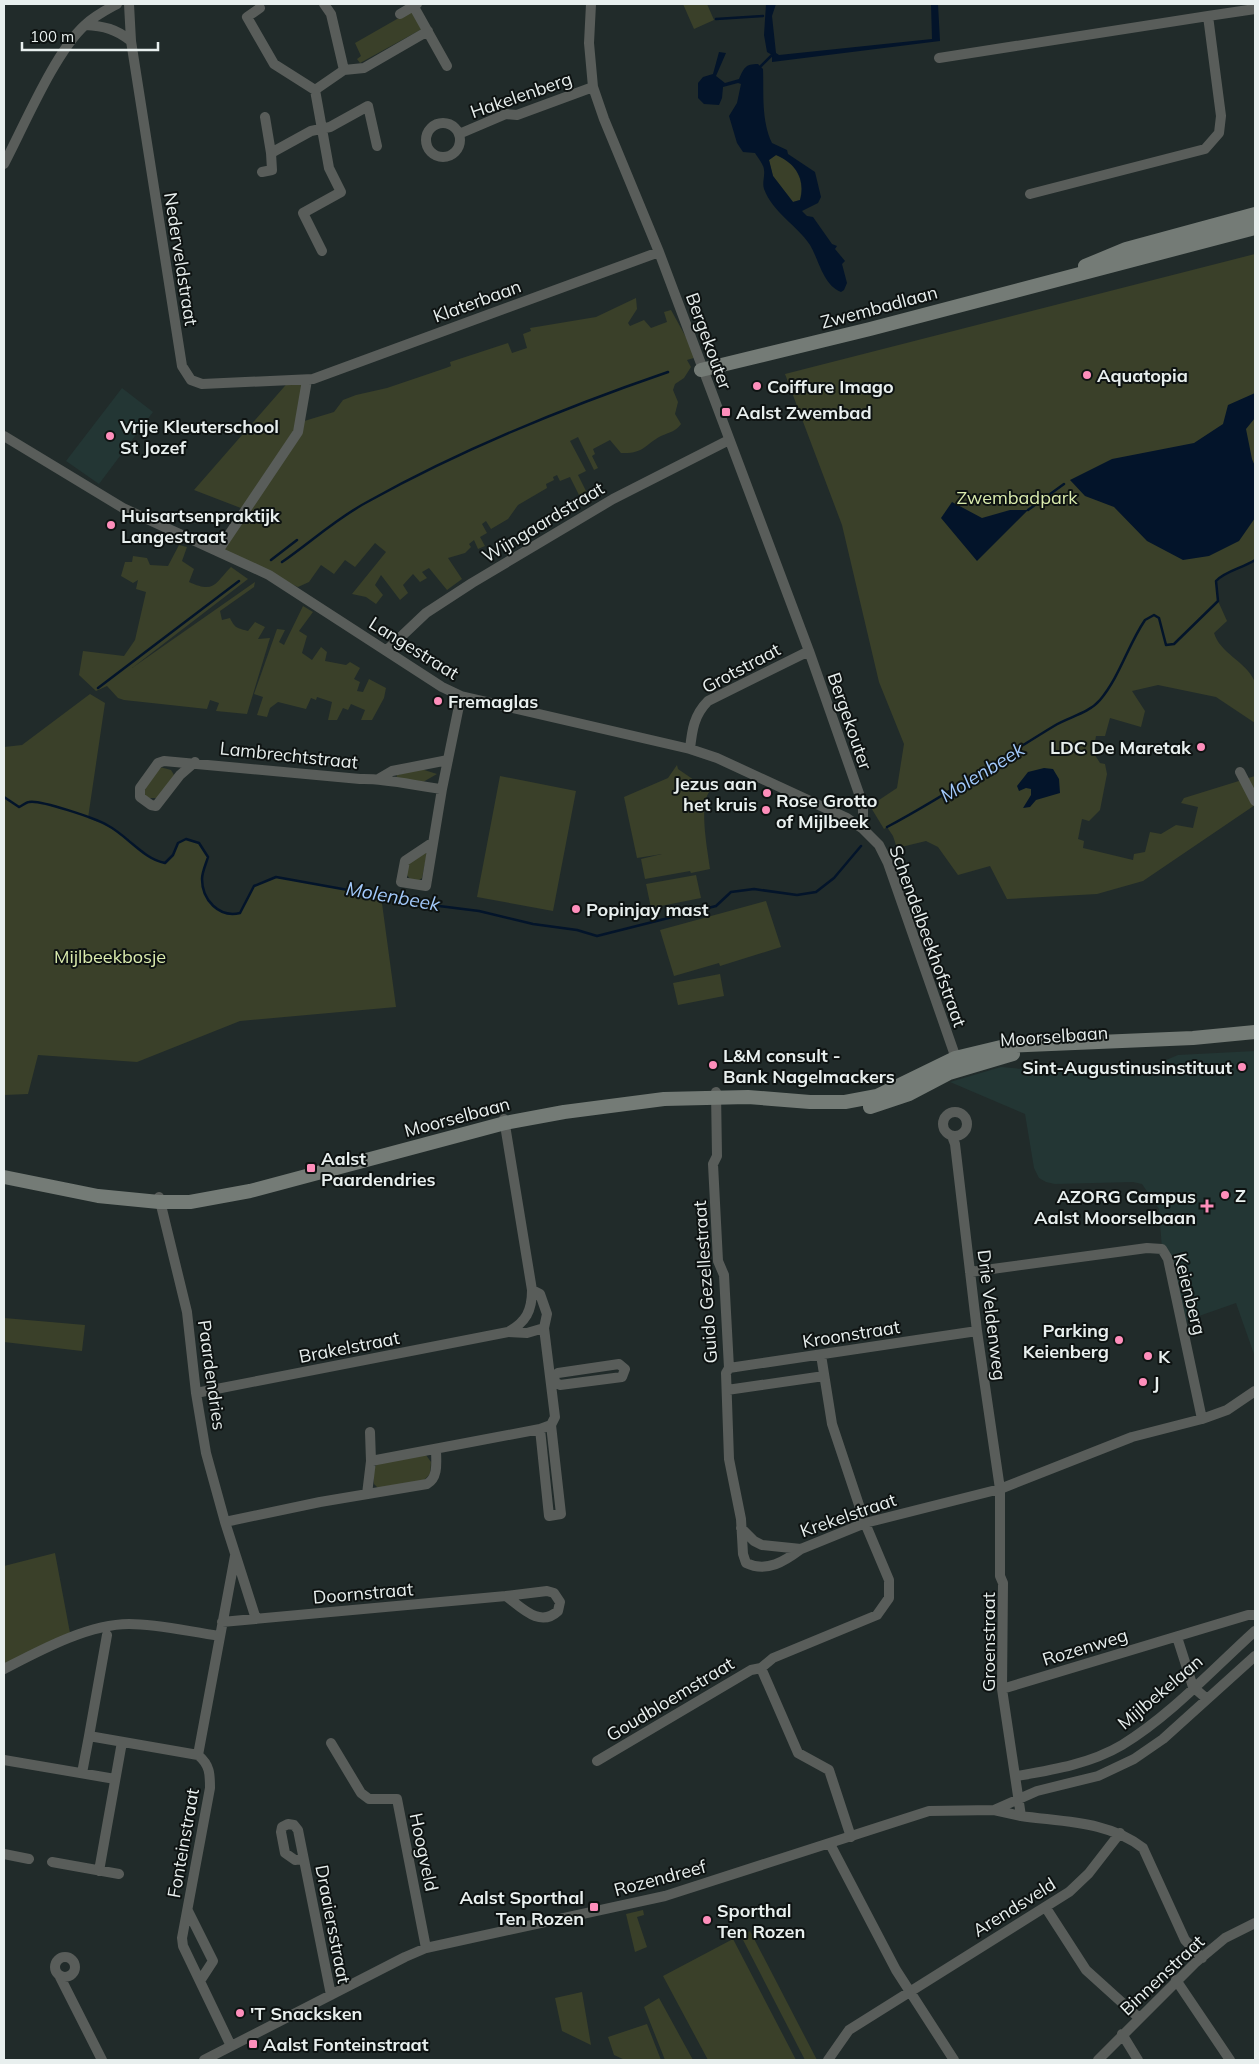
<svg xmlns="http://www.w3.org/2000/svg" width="1259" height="2064" viewBox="0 0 1259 2064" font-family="Mulish,sans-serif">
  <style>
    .built { fill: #233634 }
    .green { fill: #3a4029 }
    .water { fill: #03142a; fill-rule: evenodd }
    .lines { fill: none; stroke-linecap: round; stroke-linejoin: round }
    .stream { stroke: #03142a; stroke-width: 2.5 }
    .street { stroke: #595d5a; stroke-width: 10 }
    .secondary { stroke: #747b76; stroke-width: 14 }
    .poi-dot { fill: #fe8ebb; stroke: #0e1312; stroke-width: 2 }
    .labels { text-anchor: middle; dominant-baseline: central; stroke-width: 4; stroke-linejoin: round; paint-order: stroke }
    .street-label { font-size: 18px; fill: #e8efee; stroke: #0e1312 }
    .poi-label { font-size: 18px; font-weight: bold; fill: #e8efee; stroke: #0e1312; text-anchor: start }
    .park-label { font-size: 18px; fill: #daebad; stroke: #0e1312 }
    .water-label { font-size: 19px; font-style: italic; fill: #a2c9fb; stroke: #0e1312 }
  </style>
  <rect width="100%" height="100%" fill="#212b2a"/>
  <path class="built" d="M122 388 153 412 99 484 66 461Z
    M1255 1051V1357L1236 1303 1182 1322 1162 1249 1159 1209 1142 1184 1133 1182 1055 1184 1046 1182 1039 1178 1034 1168 1025 1114 950 1082 1001 1067 1022 1069 1041 1067 1159 1063 1178 1055Z"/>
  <path class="green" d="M683 4H707L714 20 694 29Z
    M411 11 422 29 360 63 357 59 361 56 355 43Z
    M776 155C796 163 805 179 800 200L793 202 773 176 769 160Z
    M1255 254V560C1243 568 1225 571 1216 581L1218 601 1227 621 1214 633C1220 653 1245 661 1254 680 1258 688 1255 713 1255 723L1216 697 1158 685 1132 691 1145 711 1141 727 1110 718 1105 736H1096L1093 752 1100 763 1105 764 1107 774 1100 810 1089 821 1082 819 1078 839 1084 841 1083 848 1133 860 1134 854 1145 852 1150 832 1161 834 1176 825 1193 828 1198 807 1181 803 1184 798 1255 776V805L1143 881 1097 894 1007 899 990 866 958 875 938 847 926 841 897 848 893 836 887 827 884 829 870 806 897 788 904 744 879 682 842 525 785 374Z
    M636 298 637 309 628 323 630 326 644 320 651 328 667 322 664 312 671 310 697 357 687 360 691 367 684 378 675 384 673 390 678 402 675 414 681 424C675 432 670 432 661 436 644 445 644 454 621 453L610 440 593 449 595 454 592 456 598 468 594 470 578 437 570 441 586 471 578 475 587 493 580 497 570 477 560 481 557 475 553 477 554 480 546 484 547 488 518 505 508 519 491 529 486 521 482 524 487 533 480 537 485 546 478 549 474 540 469 544 471 547 465 553 448 558 462 579 447 590 429 568 422 572 427 578 420 582 413 574 403 585 408 593 400 600 381 575 375 585 383 595 376 604 366 597 352 594 386 552 375 543 355 567 345 560 334 574 321 565 309 582 298 587 218 551 246 510 194 490 291 379 307 380 301 422 334 412 343 400 356 395 387 388 446 368 451 366 450 362 508 343 512 353 527 348 523 334 531 331 530 328 596 317Z
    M179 545 187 547 182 561 194 569 189 582C215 594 215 583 231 567L248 579 132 668 255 582 254 587 220 611 222 620 230 618C235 629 238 628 248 631L255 622 265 627 258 639 270 638 247 714 216 711 219 703 210 700 207 709 124 700 118 698 107 686 96 691 79 675 83 651 124 656 135 640 146 592 136 589 138 580 133 583 121 576 125 562H132L133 556 147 558 150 565 168 566Z
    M303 606 313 612 299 631 307 636 302 653 312 660 321 647 327 652 325 661 346 665 350 662 360 668 354 679 360 682 357 691 363 692 369 679 386 688 384 698 372 720H361L365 710 351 704 348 710 343 708 337 720H328L332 702 317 697 316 700 311 698 306 709 278 702 270 708 267 717 257 715 263 697 254 694 277 629 285 630 279 642 284 645Z
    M90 694 105 703 88 818C103 824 116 830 130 840 142 850 149 860 166 863L173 855 178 843 186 839 199 843 208 857C206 864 202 872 202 879 202 900 219 918 240 913L254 886 276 877 381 896 396 1007 240 1021 137 1062 38 1055 28 1094 4 1095V747L22 745Z
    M677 765 678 769 710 791C698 804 708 852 710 869L691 873 690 871 645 879 641 859 662 854 637 858 624 797 668 778Z
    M160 767 171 770 174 775 158 798H147L144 794 146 786Z
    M421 769 437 774 423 782 396 779 397 775Z
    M500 776 576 791 553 911 477 897Z
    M428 849 422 878 418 881 410 879 406 874 408 864Z
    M696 875 701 898 651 908 646 884Z
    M766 901 781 947 720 966 719 963 674 976 660 930Z
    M720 974 724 996 678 1005 673 983Z
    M4 1318 85 1325 82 1351 4 1342Z
    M426 1455 431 1462 430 1474 424 1480 378 1488 374 1484 373 1470 377 1464Z
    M55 1553 70 1633 4 1665V1566Z
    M643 1910 644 1915 637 1917 647 1947 635 1952 626 1914Z
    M750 1931 817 2060H805L741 1936Z
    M733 1939 796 2060H708L663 1976Z
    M582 1992 591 2045 562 2031 555 1998Z
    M659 1998 693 2060H665L644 2007Z
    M647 2024 661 2060H625L614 2055 608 2037Z"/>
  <path class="water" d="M766 4H776L772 16 776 53 779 55 932 39 931 4H938L940 41 772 62V55L767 52 764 35Z
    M719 52 726 53 716 76 725 83 739 79C744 68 745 64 758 64L763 69C764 93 761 120 772 143L787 150 788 154 815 172 821 197 818 203 802 211 807 216 813 217 832 244 837 246 835 249 845 261 842 264 847 283 844 290 841 292C823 285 819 260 810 245 797 225 773 213 764 189 762 183 765 176 764 170 764 165 758 158 755 153L743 152 737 143 729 116 737 103 741 84 738 83 723 87 722 98 719 105 704 104 698 98V83L703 77 713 74ZM776 155C796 163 806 180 800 200L793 202 773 176 769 160Z
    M1255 393V418L1246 429 1252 459 1255 466V518L1239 541 1209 556 1183 560 1147 541 1114 507 1085 496 1070 480 1112 459 1194 443 1223 424 1228 405Z
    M952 502 982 518 1010 510H1028L977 561 941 518Z
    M1044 768 1053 769 1059 779 1060 793 1036 800 1030 807 1023 808 1031 795V789L1026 788 1019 791 1017 786 1028 772Z"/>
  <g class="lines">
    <path class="stream" d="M716 19 763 16
      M761 66 772 55
      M1028 510 1064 484
      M271 560 297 540
      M282 562C311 542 338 517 369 501 464 448 566 407 668 372
      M98 688 239 581
      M4 797 19 807C22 806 26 802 29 802 39 799 97 819 107 825 128 836 143 859 165 863L173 855 178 843 186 839 199 843 208 857C206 864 202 872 202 879 202 900 219 918 240 913L254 886 276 877 431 905 479 911 533 924 577 930 597 936 716 906 731 892 754 889 797 895 816 892 834 878 861 846
      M887 827C944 797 998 760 1054 726 1068 717 1088 714 1100 700 1120 676 1128 645 1145 620L1154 615 1159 618 1166 645 1174 644 1218 601 1216 581C1225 571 1243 568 1255 560"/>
    <path class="street" d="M129 4 131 41 182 366 191 380 202 384 313 379 659 252
      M324 4 331 14 344 70
      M591 4 589 43 593 87 604 119 659 252 809 651 863 805V829
      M414 7 447 66
      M260 8 247 17 274 64 315 90
      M400 14 417 4
      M85 25C104 26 116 29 131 41
      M939 58 1208 16
      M265 117 271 153
      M426 140a17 17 0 1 1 34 0a17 17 0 1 1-34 0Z
      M459 134 506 114 517 115 593 87
      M4 164C24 126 55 52 85 25 94 16 106 10 117 4
      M262 172 272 170 271 153 311 131 330 127 368 106 377 146
      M1030 194 1205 149 1219 133 1221 116 1208 16 1255 9
      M322 251 303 213 341 192 329 168 315 90 344 70 364 68 428 31
      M4 436 123 508 269 575 442 687 461 696 690 749 717 758 847 818 863 829 879 845 888 863 958 1064
      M218 551 298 432 307 380
      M387 650 426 613 472 583 613 499 729 440
      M690 749C692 730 694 715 708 701L809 651
      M195 762 180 775 156 806 151 805 140 797V788L158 763 164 761 360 779C387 778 415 786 442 789
      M1240 772 1255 801
      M380 778 392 771 448 760
      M432 843 405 861 401 882 426 886 442 789 461 696
      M716 1092 717 1156 713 1164 718 1261 724 1275 729 1368 726 1373 729 1459 741 1519 743 1554 746 1563C767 1573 785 1561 801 1549
      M943 1124a12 12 0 1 1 24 0a12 12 0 1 1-24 0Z
      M159 1197 187 1312 196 1393 206 1453 225 1522 256 1619
      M970 1272 1147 1248 1162 1249 1168 1259 1202 1419
      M508 1332 527 1333 544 1328
      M619 1364 625 1369 622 1377 560 1385 551 1380 558 1373Z
      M729 1368 977 1331
      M727 1390 824 1376
      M196 1393 508 1332C526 1322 532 1311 532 1290L504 1119
      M540 1429 549 1516 561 1514 551 1425
      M370 1432 371 1461
      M367 1494 371 1461 540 1429 551 1425 555 1417 544 1328 547 1314 540 1294 532 1290
      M225 1522 320 1502 427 1484C439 1477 436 1461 436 1449
      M741 1528 754 1541 762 1545 801 1549 865 1523 1000 1489 977 1331 955 1144 952 1136
      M547 1591 554 1593 560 1602 558 1611C540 1628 522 1608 506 1596Z
      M222 1622 506 1596
      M107 1635 89 1736 198 1755
      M1177 1637 1193 1687 1207 1699
      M761 1668 798 1753 829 1770 851 1837
      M4 1669C39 1651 88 1624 129 1624 159 1624 190 1632 220 1636
      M1002 1689 1248 1615H1255
      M331 1743 361 1793 369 1799H397L426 1948
      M4 1760 115 1779
      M597 1761 751 1670 761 1668 773 1658 877 1615 889 1598V1580L865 1523 832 1424 821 1355
      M82 1773 89 1736
      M1017 1776C1052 1770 1090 1764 1122 1745 1171 1715 1213 1669 1255 1631
      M994 1810 1037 1791 1098 1776 1134 1759 1163 1739 1255 1656
      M830 1844 896 1970 954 2060
      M4 1854 29 1859
      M303 1859 295 1860 285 1853 281 1832 282 1827 288 1824 294 1825 298 1830 331 1995
      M52 1862 119 1874
      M99 1871 122 1742
      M1046 1908 1086 1970 1138 2017
      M188 1911 213 1961 200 1981
      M55 1967a10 10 0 1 1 20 0a10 10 0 1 1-20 0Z
      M1202 1958 1185 1940 1143 1848C1109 1821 1063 1822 1021 1816L1002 1689 1003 1583 1000 1576V1489L1132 1437 1202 1419 1227 1410 1255 1391
      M60 1977 102 2060
      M1176 1980 1230 2060
      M1122 2034 1138 2060
      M231 2046 183 1946 182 1938 210 1788C210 1774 210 1765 198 1755L235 1556
      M204 2060 405 1957 426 1948 665 1896 929 1811 994 1810 1021 1816
      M828 2060 849 2030 1069 1892 1089 1873 1120 1833
      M1098 2060 1195 1963 1225 1938 1255 1923"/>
    <path class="secondary" d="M1085 266 1126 249 1255 214
      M701 370 870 329 1255 228
      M870 1107 909 1094 949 1073 1013 1054
      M4 1177 98 1196 159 1202H190L250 1191 505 1123 564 1112 664 1099 748 1097 810 1102H845L877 1096 955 1058 1005 1046 1193 1038 1255 1032"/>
  </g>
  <g class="poi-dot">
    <circle cx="1087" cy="375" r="5"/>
    <circle cx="757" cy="386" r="5"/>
    <rect x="721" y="407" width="10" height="10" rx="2.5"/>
    <circle cx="110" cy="436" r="5"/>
    <circle cx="111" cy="525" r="5"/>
    <circle cx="438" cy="701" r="5"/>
    <circle cx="1201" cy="747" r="5"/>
    <circle cx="767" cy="793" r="5"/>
    <circle cx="766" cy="810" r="5"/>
    <circle cx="576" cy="909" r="5"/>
    <circle cx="713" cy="1065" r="5"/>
    <circle cx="1242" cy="1067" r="5"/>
    <rect x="306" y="1163" width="10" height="10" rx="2.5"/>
    <circle cx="1225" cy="1195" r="5"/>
    <path d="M1204.5 1198.5h5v5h5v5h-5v5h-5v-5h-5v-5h5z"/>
    <circle cx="1119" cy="1340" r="5"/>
    <circle cx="1148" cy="1356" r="5"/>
    <circle cx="1143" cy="1382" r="5"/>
    <rect x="589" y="1902" width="10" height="10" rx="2.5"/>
    <circle cx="707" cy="1920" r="5"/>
    <circle cx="240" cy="2013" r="5"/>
    <rect x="248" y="2039" width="10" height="10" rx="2.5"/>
  </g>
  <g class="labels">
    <g class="street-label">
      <text transform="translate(521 95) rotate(-19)">Hakelenberg</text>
      <text transform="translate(181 259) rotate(81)">Nederveldstraat</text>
      <text transform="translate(477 301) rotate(-20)">Klaterbaan</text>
      <text transform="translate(879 307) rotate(-15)">Zwembadlaan</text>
      <text transform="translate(709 341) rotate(70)">Bergekouter</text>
      <text transform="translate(543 522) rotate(-31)">Wijngaardstraat</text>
      <text transform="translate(414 648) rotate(32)">Langestraat</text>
      <text transform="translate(741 668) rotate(-28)">Grotstraat</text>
      <text transform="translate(850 721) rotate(71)">Bergekouter</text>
      <text transform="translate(289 755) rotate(6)">Lambrechtstraat</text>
      <text transform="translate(928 936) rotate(70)">Schendelbeekhofstraat</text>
      <text transform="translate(1054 1036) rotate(-4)">Moorselbaan</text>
      <text transform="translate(457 1117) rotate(-15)">Moorselbaan</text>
      <text transform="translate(705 1282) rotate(-94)">Guido Gezellestraat</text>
      <text transform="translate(1190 1294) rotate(76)">Keienberg</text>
      <text transform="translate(992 1315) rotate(83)">Drie Veldenweg</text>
      <text transform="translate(851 1334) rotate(-9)">Kroonstraat</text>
      <text transform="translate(349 1347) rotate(-11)">Brakelstraat</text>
      <text transform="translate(212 1375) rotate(82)">Paardendries</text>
      <text transform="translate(848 1515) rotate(-19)">Krekelstraat</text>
      <text transform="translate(363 1593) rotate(-5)">Doornstraat</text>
      <text transform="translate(988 1642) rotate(-90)">Groenstraat</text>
      <text transform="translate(1085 1647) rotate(-17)">Rozenweg</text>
      <text transform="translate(1160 1692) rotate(-40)">Mijlbekelaan</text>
      <text transform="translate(670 1699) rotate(-31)">Goudbloemstraat</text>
      <text transform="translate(183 1843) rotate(-80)">Fonteinstraat</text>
      <text transform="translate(424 1852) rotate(78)">Hoogveld</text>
      <text transform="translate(660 1878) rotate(-15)">Rozendreef</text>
      <text transform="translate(1014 1907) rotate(-32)">Arendsveld</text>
      <text transform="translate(333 1924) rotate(79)">Draaiersstraat</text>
      <text transform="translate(1162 1975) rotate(-43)">Binnenstraat</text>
    </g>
    <g class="poi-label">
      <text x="1097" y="375">Aquatopia</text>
      <text x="767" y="386">Coiffure Imago</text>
      <text x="736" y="412">Aalst Zwembad</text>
      <text x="120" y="426">Vrije Kleuterschool<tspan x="120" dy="21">St Jozef</tspan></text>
      <text x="121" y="515">Huisartsenpraktijk<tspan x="121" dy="21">Langestraat</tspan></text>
      <text x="448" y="701">Fremaglas</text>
      <text x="1191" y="747" text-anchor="end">LDC De Maretak</text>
      <text x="757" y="783" text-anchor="end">Jezus aan<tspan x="757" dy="21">het kruis</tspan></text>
      <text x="776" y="800">Rose Grotto<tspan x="776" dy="21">of Mijlbeek</tspan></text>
      <text x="586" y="909">Popinjay mast</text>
      <text x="723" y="1055">L&amp;M consult -<tspan x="723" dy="21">Bank Nagelmackers</tspan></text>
      <text x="1232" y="1067" text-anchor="end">Sint-Augustinusinstituut</text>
      <text x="321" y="1158">Aalst<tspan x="321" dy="21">Paardendries</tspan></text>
      <text x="1235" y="1195">Z</text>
      <text x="1196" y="1196" text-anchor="end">AZORG Campus<tspan x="1196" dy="21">Aalst Moorselbaan</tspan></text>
      <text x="1109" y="1330" text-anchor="end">Parking<tspan x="1109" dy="21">Keienberg</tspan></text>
      <text x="1158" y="1356">K</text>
      <text x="1153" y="1382">J</text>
      <text x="584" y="1897" text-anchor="end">Aalst Sporthal<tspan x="584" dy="21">Ten Rozen</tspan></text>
      <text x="717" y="1910">Sporthal<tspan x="717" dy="21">Ten Rozen</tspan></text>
      <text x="250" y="2013">'T Snacksken</text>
      <text x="263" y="2044">Aalst Fonteinstraat</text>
    </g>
    <g class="park-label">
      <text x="1017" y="497">Zwembadpark</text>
      <text x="110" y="956">Mijlbeekbosje</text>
    </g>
    <g class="water-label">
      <text transform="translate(982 772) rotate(-32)">Molenbeek</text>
      <text transform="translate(393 896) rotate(10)">Molenbeek</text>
    </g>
  </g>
  <rect width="1259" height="2064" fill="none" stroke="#e8efee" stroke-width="10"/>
  <path d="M22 42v8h136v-8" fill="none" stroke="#e8efee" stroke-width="2.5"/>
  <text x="30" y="42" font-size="15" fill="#e8efee" stroke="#0e1312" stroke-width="4" paint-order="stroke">100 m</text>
</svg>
